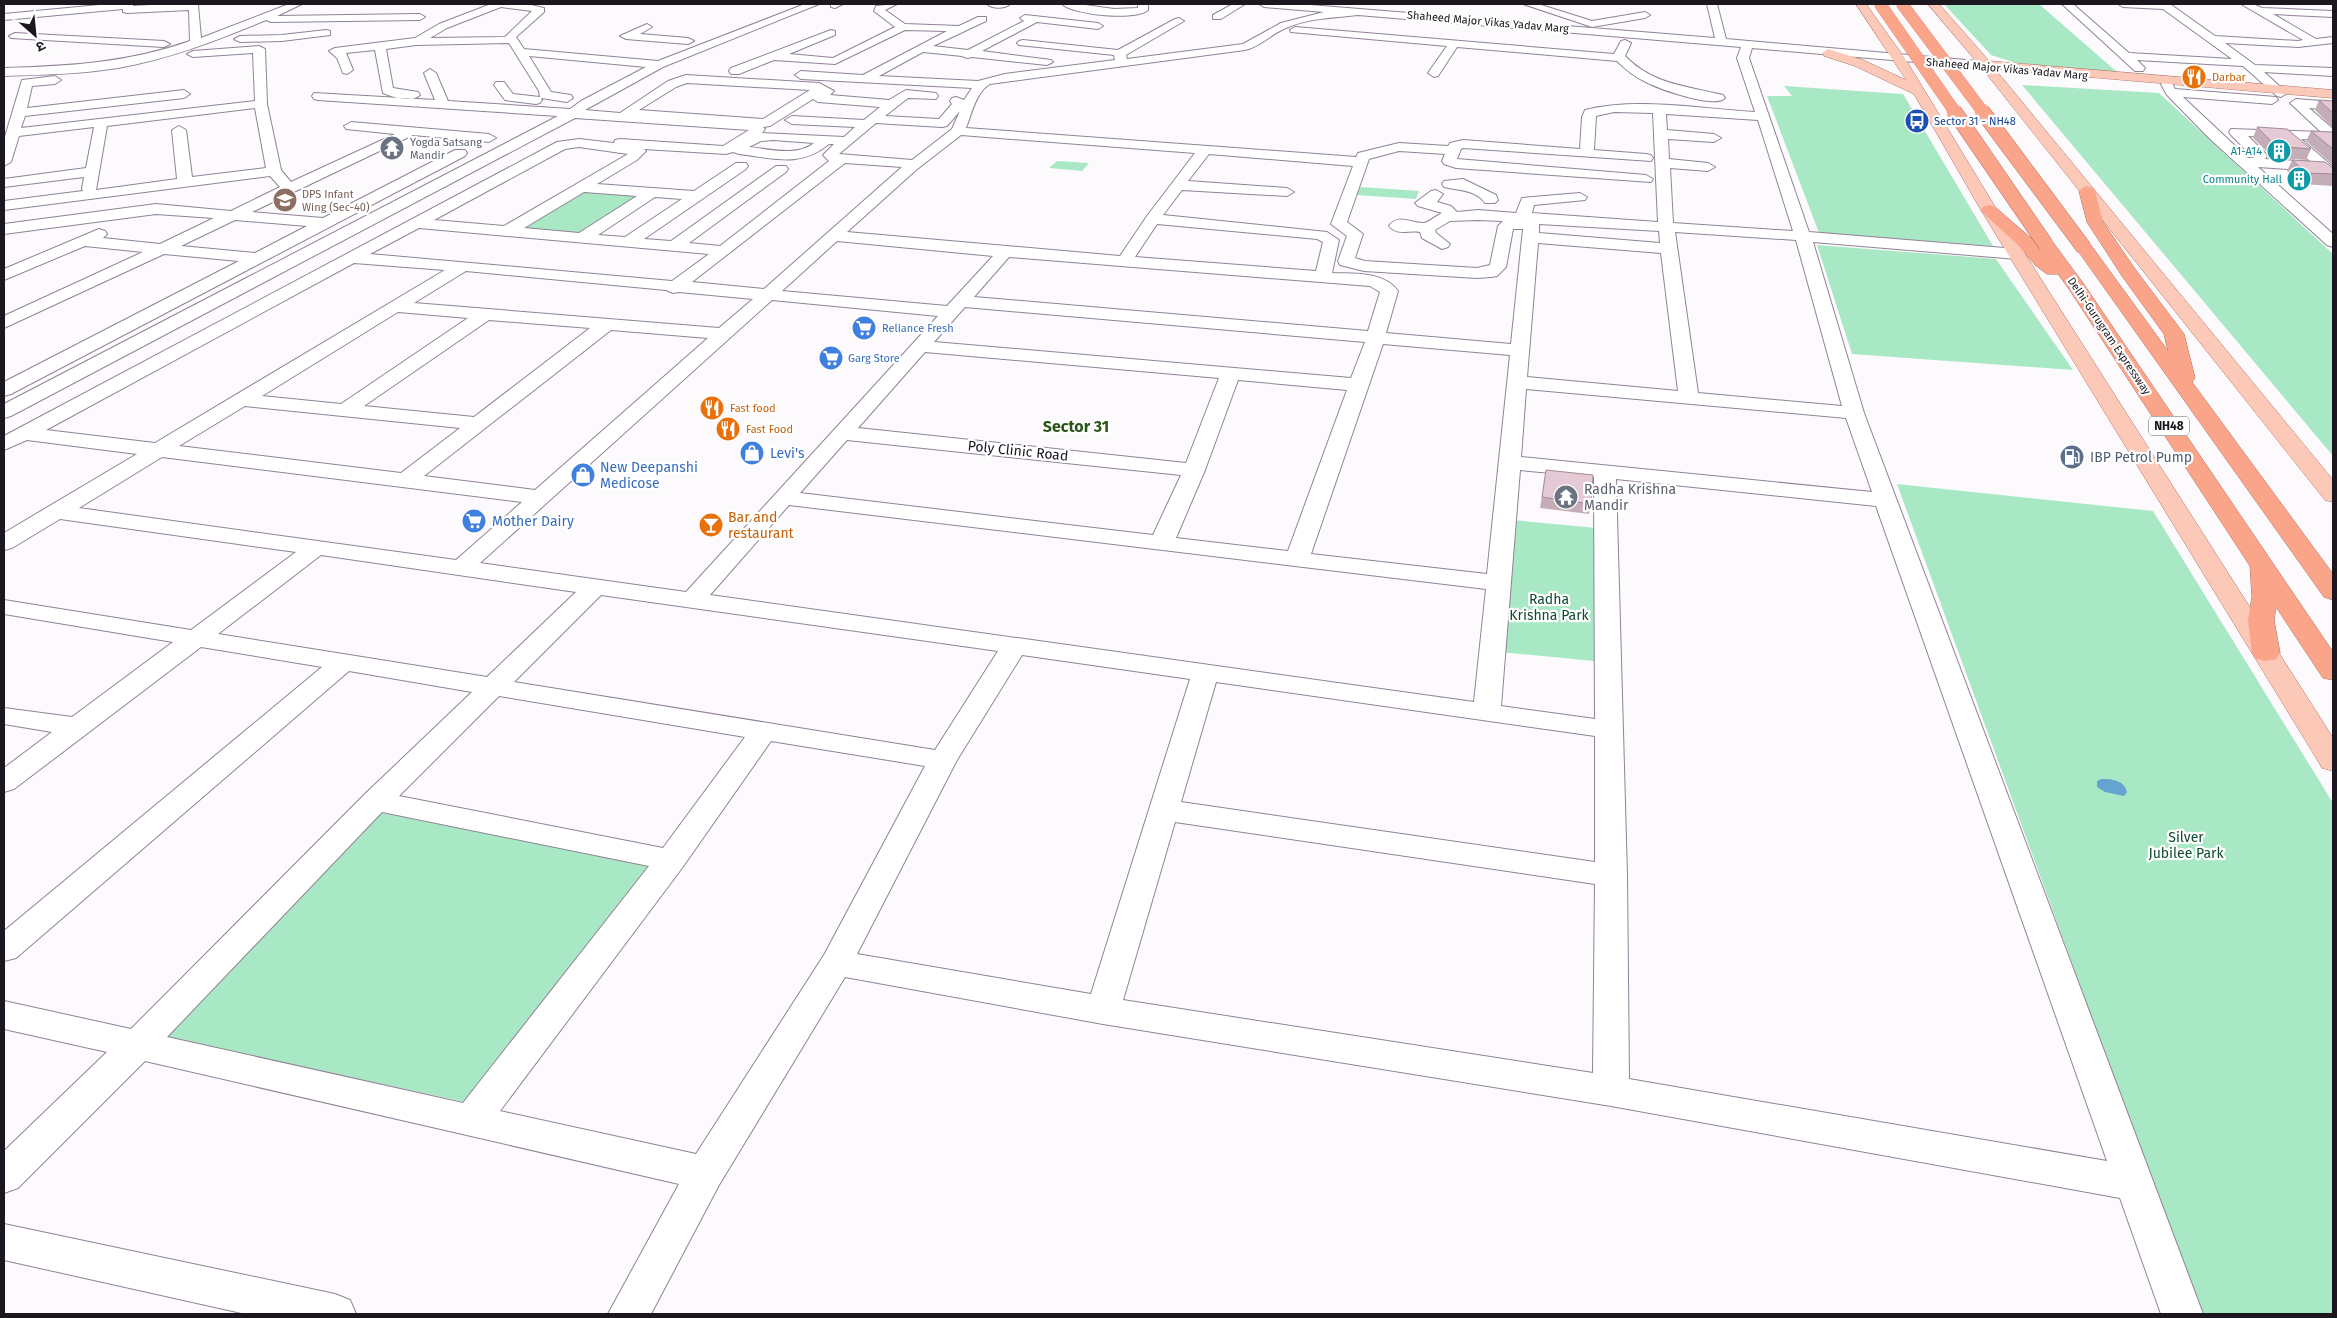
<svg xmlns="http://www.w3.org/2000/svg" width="2337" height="1318" viewBox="0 0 2337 1318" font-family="'Fira Sans','Noto Sans Devanagari',sans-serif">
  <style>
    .green { fill: #a9e8c4 }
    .water { fill: #65a3d1 }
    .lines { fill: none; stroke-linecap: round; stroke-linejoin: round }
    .minor-casing { stroke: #918297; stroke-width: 2 }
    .major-casing { stroke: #ac7365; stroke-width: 1 }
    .highway-casing { stroke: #ac7365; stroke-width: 1 }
    .minor { fill: #fff; fill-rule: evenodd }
    .major { fill: #fcc9b9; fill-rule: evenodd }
    .highway { fill: #faa58a; fill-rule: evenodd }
    .highway-bridge-far1-casing { stroke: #ac7365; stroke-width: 12; stroke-linecap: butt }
    .highway-bridge-casing { stroke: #ac7365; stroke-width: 16; stroke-linecap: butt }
    .highway-bridge-far1 { stroke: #faa58a; stroke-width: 12 }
    .highway-bridge { stroke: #faa58a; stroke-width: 15 }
    .wall { fill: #c5adb7 }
    .building { fill: #e5c9d5; stroke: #a08d95 }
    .labels { text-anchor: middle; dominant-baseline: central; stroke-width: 4.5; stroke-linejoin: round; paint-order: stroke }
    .far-street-label { font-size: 11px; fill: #1c171f; stroke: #fff }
    .far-food-label { font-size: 11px; fill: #c56008; stroke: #fff; text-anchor: start }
    .far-transit-label { font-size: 11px; fill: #164399; stroke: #fff; text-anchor: start }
    .far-worship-label { font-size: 11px; fill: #5b616d; stroke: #fff; text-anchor: start }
    .far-culture-label { font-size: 11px; fill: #0d838f; stroke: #fff; text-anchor: end }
    .far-education-label { font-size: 11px; fill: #785e54; stroke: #fff; text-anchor: start }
    .far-shop-label { font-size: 11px; fill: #366cbe; stroke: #fff; text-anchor: start }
    .shield { fill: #fff; stroke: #605d62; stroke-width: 1 }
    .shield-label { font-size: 12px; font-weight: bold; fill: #1c171f }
    .street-label { font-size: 14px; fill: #1c171f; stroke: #fff }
    .shop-label { font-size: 14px; fill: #366cbe; stroke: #fff; text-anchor: start }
    .service-label { font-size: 14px; fill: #4e5e75; stroke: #fff; text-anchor: start }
    .worship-label { font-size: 14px; fill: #5b616d; stroke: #fff; text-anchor: start }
    .food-label { font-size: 14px; fill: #c56008; stroke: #fff; text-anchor: start }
    .park-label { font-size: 14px; fill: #114a30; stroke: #fff }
    .far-district-label { font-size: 16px; font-weight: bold; fill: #2b551a; stroke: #fff }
  </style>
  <rect width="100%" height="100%" fill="#fdfafe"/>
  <path class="green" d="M1944 4H2039L2117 72 2016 63 1991 55Z
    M2022 85 2159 93 2333 254V456Z
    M1784 86 1903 94 1993 246 1819 233 1767 96H1792Z
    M1057 161 1089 163 1082 171 1049 168Z
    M1361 187 1419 191 1416 199 1356 195Z
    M584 189 643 194 579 233 519 228Z
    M1817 245 1996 259 2073 370 1852 354Z
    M1897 484 2153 511 2333 803V1314H2200Z
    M1512 520 1597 528 1594 661 1499 652Z
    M375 812 654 862 470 1103 154 1035Z"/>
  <path class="water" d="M2101 779C2112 779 2124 780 2127 792L2124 796 2105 792 2097 787V781Z"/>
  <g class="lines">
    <defs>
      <path id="minor" d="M110 4H133V6L166 4 198 5 201 38 289 4H302L277 16 420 14 425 17 420 20 271 22 266 20C218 40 169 59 118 68 80 74 42 75 4 76V68C70 66 127 63 190 41L189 10 127 13 123 12V9L4 20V14Z
        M491 4H527L544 8V12L516 37 524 49 658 61 805 4H819L663 67 585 110 620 113 668 81 686 75 819 83 834 91 830 95 889 100 906 90 936 93 938 96 936 99 908 98 885 116 939 119 952 104 950 101 952 98 956 97 964 100 972 88 801 79 795 75 801 71 863 75 947 31 905 30 835 64 774 60 739 74H731L729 71 731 68 831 30 835 31V35L789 54 833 58 895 27 874 11 876 6 897 4 885 10 905 24 959 26 978 17H986V21L933 46 968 50 1024 21 1020 18 1025 15 1098 23 1103 26 1098 29 1037 22 982 51 1051 60 1053 62 1047 65 972 57 967 58 962 56 923 52 879 76 978 81 1005 74 1115 60 1114 55 1019 45 1017 43 1019 41 1023 40 1118 50 1175 19 1179 18 1184 21 1126 55 1127 59 1243 44 1281 23 1324 12 1264 7 1259 4H1298L1715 38 1707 4H1717L1726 39 1989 62 1991 64 1989 66 1985 68 1752 48 1749 58 1809 232 2017 249 2023 251 2025 254 2023 257 2017 259 1813 242 1864 413 2203 1314H2161L2120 1198 1611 1106 1103 1024 845 977 719 1185 651 1314H608L679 1184 145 1061 18 1188 4 1193V1151L107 1052 4 1029V1001L131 1029 365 794 472 692 349 671 16 958 4 961V931L322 667 201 647 14 789 4 792V768L52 732 4 724V708L72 717 173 642 4 614V600L191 630 296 552 60 519 12 548 4 550V533L137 454 27 440 4 450V436L557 142 579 139 614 143 615 140 620 139 723 146 749 130 575 118 11 416 4 418V404L558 116 318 100 314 99 312 96 314 93 435 100 424 73 430 69 436 73 448 101 570 109 581 101 646 67 529 56 551 92 571 95 573 98 567 102 541 98 542 100 540 103 536 104 505 100 494 85 496 82H504L513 94 540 97 539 91 509 43 416 45 386 49 393 88 418 92 420 95C412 103 392 97 383 93L375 50 346 53 353 70 347 74 343 73 337 58 329 51 335 48 415 38 439 24ZM501 7 532 11 505 37 430 38 447 28ZM1358 15 1741 47 1737 58 1755 112C1700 109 1638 97 1585 110L1582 117 1580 149 1463 140 1450 143 1448 146 1399 143 1358 153 1356 157 966 128C972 113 976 92 990 84L1245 50C1260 47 1271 34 1286 28 1308 18 1333 18 1358 15ZM687 83 810 90 763 119 639 110 676 87ZM813 99 818 102 880 107 864 120 792 116 785 120 792 124 855 127 844 137 762 133 765 129 763 127 770 126ZM960 111 952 129 912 160 839 154 876 123 942 127 947 126ZM1614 112 1653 113 1658 222 1532 213 1534 205 1585 200 1587 197 1580 193 1522 198 1516 213 1478 210 1457 212 1451 206 1437 202 1443 194 1436 190 1431 191 1415 203 1418 206 1442 213C1436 216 1429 222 1424 223 1412 224 1398 213 1389 226 1397 236 1409 230 1420 232L1422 238 1442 249 1448 247 1450 244 1436 233 1435 230 1450 221 1478 220 1503 221 1498 226 1490 265 1477 268 1365 261 1355 258 1363 234 1347 222 1369 159 1399 151 1445 154 1442 161 1444 164 1456 168 1651 182 1653 179 1646 175 1457 159 1461 149 1463 148 1651 161 1653 158 1651 155 1646 154 1594 150 1596 116ZM1666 114 1758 120 1793 231 1673 223 1670 168 1708 171 1715 167 1708 163 1669 159 1668 139 1714 142 1721 138 1714 134 1667 130ZM961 135 1195 153 1147 216 1120 256 847 232 916 170ZM773 140 814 143C796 157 771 149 749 147L761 141ZM829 144H834L823 155 829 161 720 246 689 243 786 172 788 169 786 166H776L671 241 644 239 746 169 748 166 746 163H736L694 191 597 184 637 160 646 151 644 149 726 154 733 152 739 154C774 158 800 168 829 144ZM579 147 628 154 504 226 434 220 565 149ZM1209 154 1353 166 1331 224 1347 236 1338 261 1340 265 1364 271 1477 278 1491 277 1497 276 1506 267 1513 229H1523L1511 344 1386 333 1398 291C1384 271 1354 274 1332 273L1339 240 1327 232 1163 215 1182 190 1287 196 1294 192 1287 188 1188 181ZM845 163 902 167 764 289 692 282ZM584 192 637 196 579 233 524 228ZM655 197 682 199 625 237 598 235ZM1157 224 1317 239 1323 242 1316 271 1135 257ZM1539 224 1659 231 1660 243 1539 233ZM419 228 709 254 672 281 370 254ZM1675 232 1796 240 1842 406 1698 393ZM837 241 993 256 947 306 782 291ZM1538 243 1661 253 1678 391 1527 377ZM1009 257 1370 286 1380 292 1368 331 974 297ZM354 263 445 270 155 443 46 430ZM466 271 666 290 673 293 679 292 753 299 719 328 414 303ZM772 300 938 316 686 592 480 563ZM965 307 1365 342 1351 378 934 342ZM398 312 468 318 341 404 262 396ZM489 320 590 328 474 417 364 406ZM611 330 708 338 535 490 424 476ZM1383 344 1510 355 1487 574 1311 554ZM925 352 1219 378 1186 463 858 428ZM1238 380 1347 390 1288 551 1176 538 1205 470ZM1526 389 1846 418 1872 492 1521 457ZM245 406 460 428 401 473 179 446ZM847 440 1181 475 1153 535 800 493ZM162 457 522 502 456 560 79 508ZM1520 470 1594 477 1595 719 1501 706ZM1616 479 1876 506 2107 1161 1629 1079 1627 875ZM789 505 1486 589 1474 702 710 595ZM321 555 576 592 487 677 218 634ZM601 595 998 651 935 750 514 682ZM1022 655 1190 679 1091 994 857 954 957 760ZM1216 682 1595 736V862L1181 802ZM499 696 745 737 663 848 399 796ZM771 741 925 766 824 955 696 1154 500 1111 682 868ZM382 812 649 866 463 1103 167 1037ZM1175 822 1595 884 1593 1073 1123 1000Z
        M831 4H843L835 8 831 7Z
        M987 4H1010C1005 9 992 9 987 4Z
        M1062 4H1078L1114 9 1138 8V4H1148V10C1135 21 1074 15 1062 4Z
        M1233 4H1245L1221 19H1213V15Z
        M1523 4H1538L1592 21 1645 12 1650 15 1645 18 1592 27Z
        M2062 4H2073L2129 53 2232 59 2163 9 2123 7 2118 4H2170L2215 36 2298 41 2303 40 2241 4H2253L2262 8 2333 11V17L2273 14 2316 39 2333 37V43L2298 47 2225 43 2255 65 2333 68V76L2264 72 2287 93 2281 97 2277 96 2243 66 2137 60 2145 68 2143 71H2135Z
        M647 24 652 27 640 34 688 38 694 41 688 44 626 39 620 36Z
        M1295 27 1614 54 1621 41 1625 40 1631 43 1625 56C1653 85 1687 86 1723 95L1725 98C1715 109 1659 89 1646 82 1635 77 1626 70 1617 61L1457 47 1438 76 1434 77 1428 73 1447 46 1291 32 1290 30Z
        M326 30 330 31V35L282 41 240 42 234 39 240 36 282 35Z
        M15 33 164 41 170 44 164 47 11 38 9 36Z
        M259 46 265 49 267 104 281 170 291 182 395 134 346 129 344 126 351 122 489 134 496 138 489 142 413 135 252 212 323 218 455 150H465L467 153 465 156 11 394 4 396V382L239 261 164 254 4 328V316L143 252 85 246 4 280V269L99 229 105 231 107 234 103 238 160 244 214 218 156 214 4 234V224L156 204 231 211 280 187 270 176 4 210V201L83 191 82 189 84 177 4 187V179L86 168 94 127 19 136 11 162 4 166V140L22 80 55 76 61 80 55 84 32 86 27 108 184 90 190 94 184 98 25 116 21 128 255 101 253 53 193 57 187 54 193 51ZM255 108 266 168 192 177 186 130 179 126 172 130 177 179 96 190 107 126ZM235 220 307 226 255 253 181 246Z
        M2167 80 2171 81 2175 89 2276 97 2278 100 2272 104 2183 97 2248 158H2254L2231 135 2229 132 2231 129 2321 132 2290 103 2296 99 2333 102V110L2309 108 2333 129V141L2301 139 2333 167V178L2328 177 2321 171 2258 167 2333 234V247L2327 245 2209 138 2167 95 2161 84ZM2248 136 2283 138 2311 162 2265 159 2267 156 2265 153Z
        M1463 179 1496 195 1498 200 1495 203H1485C1477 190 1457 190 1444 187L1442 184 1444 181Z
        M4 1224 335 1294 350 1300 356 1314H246L4 1260Z"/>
      <path id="major" d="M1856 4H1866L1906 60 1997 210 2333 738V771L2322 768 2318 761 1981 210 1914 94 1855 66 1824 56 1822 53 1828 49 1863 60 1906 80Z
        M1928 4H1939L1989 61 2333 90V98L1995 69 2333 480V502L2325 500 1981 67Z"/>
      <path id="highway" d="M2087 186 2092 188 2095 191 2103 222 2135 269 2184 334 2195 378 2192 382 2333 574V600L2324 597 2076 248 2078 244H2090L2168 351 2164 334 2122 276 2087 222 2079 191 2082 188Z
        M1989 205 1995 207 2031 238 2042 252 2038 245 2040 241H2052L2083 283 2333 652V680L2323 678 2276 607 2274 620 2280 653 2276 659 2266 661 2256 659 2252 653 2248 620 2252 597 2250 566 2069 289 2058 274H2047L2035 265 2019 246 1983 213 1981 210 1983 207Z"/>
    </defs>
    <use href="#minor" class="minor-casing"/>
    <use href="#major" class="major-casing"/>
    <use href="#highway" class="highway-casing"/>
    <use href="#minor" class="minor"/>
    <use href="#major" class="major"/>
    <use href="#highway" class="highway"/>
    <defs>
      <path id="highway-bridge-far1" d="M1880 4 1955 112
        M1902 4 1983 112"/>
      <path id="highway-bridge" d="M1954 111 2046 245
        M1982 111 2084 248"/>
    </defs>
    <use href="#highway-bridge-far1" class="highway-bridge-far1-casing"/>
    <use href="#highway-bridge" class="highway-bridge-casing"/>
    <use href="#highway-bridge-far1" class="highway-bridge-far1"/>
    <use href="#highway-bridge" class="highway-bridge"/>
  </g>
  <path class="wall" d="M2319 100 2333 101V128L2315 110Z
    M2257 127 2311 149 2306 160 2268 157 2267 152 2253 138Z
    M2311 131 2333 132V165L2306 141Z
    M2292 160 2333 168V186L2302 184 2287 171Z
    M1546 470 1591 504 1589 514 1540 508Z"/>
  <path class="building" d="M2319 100 2333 101V113Z
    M2257 127 2287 129 2311 149 2273 146 2271 141Z
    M2311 131 2333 132V149Z
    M2292 160 2325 162 2333 168V174L2307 173Z
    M1546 470 1593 475 1591 504 1542 497Z"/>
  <defs>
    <symbol id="restaurant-disc" viewBox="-11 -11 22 22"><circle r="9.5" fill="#e8710a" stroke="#fff"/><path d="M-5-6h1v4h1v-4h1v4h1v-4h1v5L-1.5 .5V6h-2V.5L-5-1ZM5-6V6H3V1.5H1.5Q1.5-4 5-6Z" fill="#fff"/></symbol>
    <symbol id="bus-disc" viewBox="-11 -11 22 22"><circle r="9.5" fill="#1a4fb4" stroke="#fff"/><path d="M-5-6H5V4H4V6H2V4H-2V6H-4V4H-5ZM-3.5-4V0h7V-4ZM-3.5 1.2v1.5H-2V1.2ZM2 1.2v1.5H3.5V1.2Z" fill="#fff"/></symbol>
    <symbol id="temple-disc" viewBox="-11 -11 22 22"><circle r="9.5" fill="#6b7280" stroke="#fff"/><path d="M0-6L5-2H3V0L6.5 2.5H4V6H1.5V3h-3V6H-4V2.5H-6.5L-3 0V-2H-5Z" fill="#fff"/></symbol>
    <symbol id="building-disc" viewBox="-11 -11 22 22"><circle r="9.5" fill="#0f9aa8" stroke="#fff"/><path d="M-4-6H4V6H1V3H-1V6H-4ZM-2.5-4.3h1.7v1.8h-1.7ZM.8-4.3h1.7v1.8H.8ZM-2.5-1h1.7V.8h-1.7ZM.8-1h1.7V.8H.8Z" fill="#fff"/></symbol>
    <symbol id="school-disc" viewBox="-11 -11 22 22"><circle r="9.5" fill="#8d6e63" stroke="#fff"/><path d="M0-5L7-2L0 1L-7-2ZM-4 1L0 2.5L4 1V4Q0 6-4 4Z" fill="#fff"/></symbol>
    <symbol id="supermarket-disc" viewBox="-11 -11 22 22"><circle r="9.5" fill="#3f7fe0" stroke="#fff"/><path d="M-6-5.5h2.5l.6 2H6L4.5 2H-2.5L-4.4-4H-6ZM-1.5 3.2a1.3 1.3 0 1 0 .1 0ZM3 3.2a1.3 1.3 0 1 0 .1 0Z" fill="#fff"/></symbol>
    <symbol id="shop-disc" viewBox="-11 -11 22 22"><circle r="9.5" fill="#3f7fe0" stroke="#fff"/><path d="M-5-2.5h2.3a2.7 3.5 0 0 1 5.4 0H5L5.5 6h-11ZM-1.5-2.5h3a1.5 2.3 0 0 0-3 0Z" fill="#fff"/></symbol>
    <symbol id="fuel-disc" viewBox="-11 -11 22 22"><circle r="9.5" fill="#5c6f8a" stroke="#fff"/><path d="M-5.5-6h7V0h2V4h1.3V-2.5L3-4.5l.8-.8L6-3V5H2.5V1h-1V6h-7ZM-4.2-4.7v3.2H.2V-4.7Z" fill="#fff"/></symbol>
    <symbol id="bar-disc" viewBox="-11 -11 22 22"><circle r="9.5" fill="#e8710a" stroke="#fff"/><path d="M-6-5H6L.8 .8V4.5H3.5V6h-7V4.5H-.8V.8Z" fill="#fff"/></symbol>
  </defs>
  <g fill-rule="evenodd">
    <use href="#restaurant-disc" x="2180" y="63" width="28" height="28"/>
    <use href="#bus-disc" x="1903" y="107" width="28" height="28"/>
    <use href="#temple-disc" x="378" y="134" width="28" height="28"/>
    <use href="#building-disc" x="2265" y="137" width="28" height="28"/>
    <use href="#building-disc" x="2285" y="165" width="28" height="28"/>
    <use href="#school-disc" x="271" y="186" width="28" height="28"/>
    <use href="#supermarket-disc" x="850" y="314" width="28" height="28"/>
    <use href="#supermarket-disc" x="817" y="344" width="28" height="28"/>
    <use href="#restaurant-disc" x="698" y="394" width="28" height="28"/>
    <use href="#restaurant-disc" x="714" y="415" width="28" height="28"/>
    <use href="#shop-disc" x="738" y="439" width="28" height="28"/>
    <use href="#fuel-disc" x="2058" y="443" width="28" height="28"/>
    <use href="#shop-disc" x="569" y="461" width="28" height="28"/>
    <use href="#temple-disc" x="1552" y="483" width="28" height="28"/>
    <use href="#supermarket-disc" x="460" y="507" width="28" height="28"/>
    <use href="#bar-disc" x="697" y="511" width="28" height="28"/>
  </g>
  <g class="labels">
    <g class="far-street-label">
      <text transform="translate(1488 22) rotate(5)">Shaheed Major Vikas Yadav Marg</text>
      <text transform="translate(2007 69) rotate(5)">Shaheed Major Vikas Yadav Marg</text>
      <text transform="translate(2109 336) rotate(56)">Delhi-Gurugram Expressway</text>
    </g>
    <g class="far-food-label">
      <text x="2212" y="77">Darbar</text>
      <text x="730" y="408">Fast food</text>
      <text x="746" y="429">Fast Food</text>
    </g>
    <g class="far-transit-label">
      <text x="1934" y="121">Sector 31 - NH48</text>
    </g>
    <g class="far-worship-label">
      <text x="410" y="142">Yogda Satsang<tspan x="410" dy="13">Mandir</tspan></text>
    </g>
    <g class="far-culture-label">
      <text x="2262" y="151">A1-A14</text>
      <text x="2282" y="179">Community Hall</text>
    </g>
    <g class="far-education-label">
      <text x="302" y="194">DPS Infant<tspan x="302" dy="13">Wing (Sec-40)</tspan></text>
    </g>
    <g class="far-shop-label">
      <text x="882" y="328">Reliance Fresh</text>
      <text x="848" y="358">Garg Store</text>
    </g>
    <rect class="shield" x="2149" y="416.5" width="40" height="19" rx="4"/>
    <g class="shield-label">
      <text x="2169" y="426">NH48</text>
    </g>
    <g class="street-label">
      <text transform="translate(1018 451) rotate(6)">Poly Clinic Road</text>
    </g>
    <g class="shop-label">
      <text x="770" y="453">Levi's</text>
      <text x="600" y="467">New Deepanshi<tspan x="600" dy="16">Medicose</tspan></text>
      <text x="492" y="521">Mother Dairy</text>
    </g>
    <g class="service-label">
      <text x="2090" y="457">IBP Petrol Pump</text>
    </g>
    <g class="worship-label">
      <text x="1584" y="489">Radha Krishna<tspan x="1584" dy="16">Mandir</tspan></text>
    </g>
    <g class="food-label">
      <text x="728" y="517">Bar and<tspan x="728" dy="16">restaurant</tspan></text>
    </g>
    <g class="park-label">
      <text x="1549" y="599">Radha<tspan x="1549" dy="16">Krishna Park</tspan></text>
      <text x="2186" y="837">Silver<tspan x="2186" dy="16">Jubilee Park</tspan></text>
    </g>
    <g class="far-district-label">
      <text x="1076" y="426">Sector 31</text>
    </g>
  </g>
  <rect width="2337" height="1318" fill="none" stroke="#1c171f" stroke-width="10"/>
  <g transform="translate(35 35) rotate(153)" stroke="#ffffff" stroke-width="4" paint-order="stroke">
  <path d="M0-4L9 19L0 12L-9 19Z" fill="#1c171f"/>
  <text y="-8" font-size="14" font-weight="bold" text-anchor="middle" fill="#1c171f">उ</text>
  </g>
</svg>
